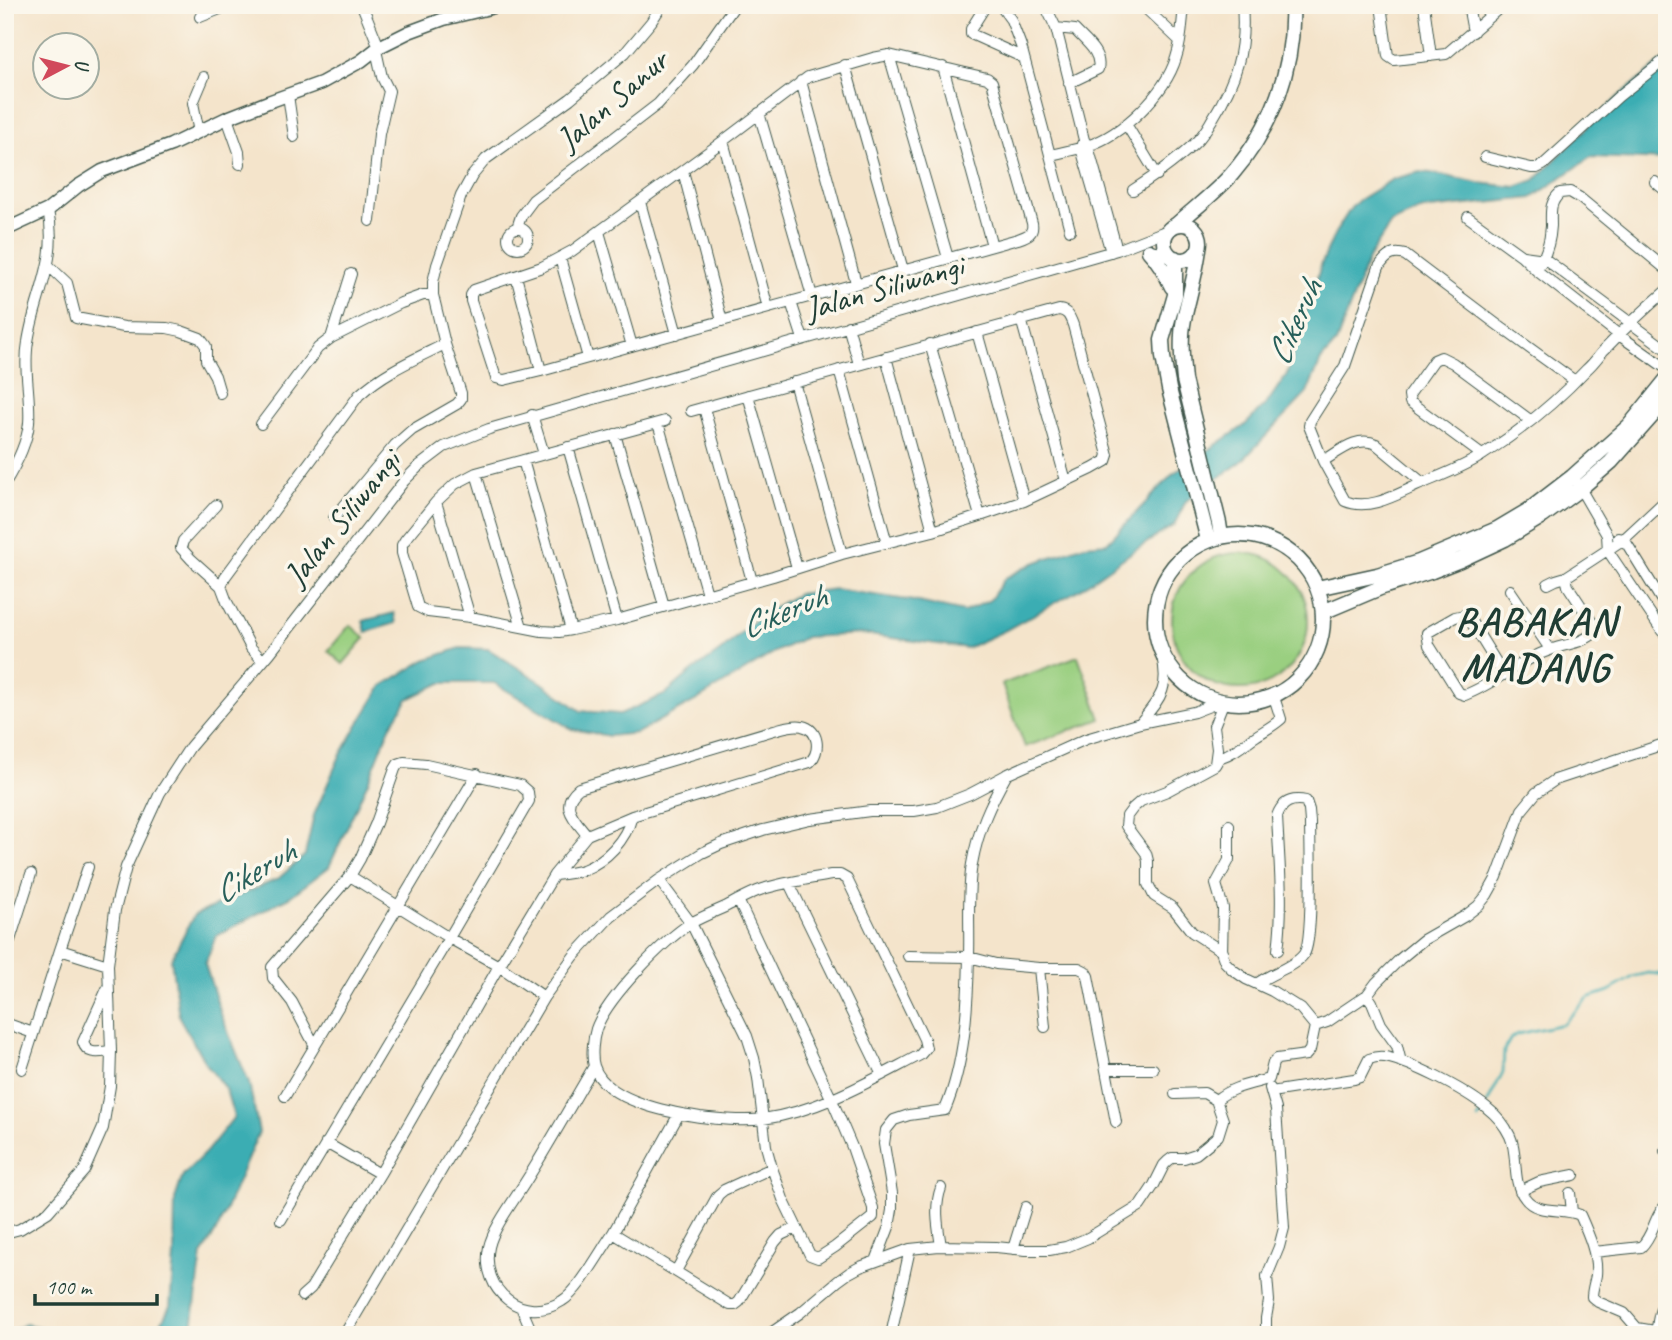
<svg xmlns="http://www.w3.org/2000/svg" width="1672" height="1340" viewBox="0 0 1672 1340" font-family="Caveat,sans-serif">
  <style>
    .green { fill: #9acf80; stroke: #5c865a; stroke-width: 2 }
    .water { fill: #3badb3; stroke: #2d7574; stroke-width: 2 }
    .lines { fill: none; stroke-linecap: round; stroke-linejoin: round }
    .stream { stroke: #3badb3; stroke-width: 2.5 }
    .minor-casing { stroke: #3f564b; stroke-width: 12 }
    .tertiary-casing { stroke: #3f564b; stroke-width: 15 }
    .primary-casing { stroke: #3f564b; stroke-width: 17 }
    .minor { stroke: #fff; stroke-width: 10 }
    .tertiary { stroke: #fff; stroke-width: 12 }
    .primary { stroke: #fff; stroke-width: 14 }
    .labels { text-anchor: middle; dominant-baseline: central; stroke-width: 7; stroke-linejoin: round; paint-order: stroke }
    .street-label { font-size: 33px; fill: #1f3d34; stroke: #fbf7ec }
    .water-label { font-size: 35px; font-style: italic; fill: #275f5a; stroke: #fbf7ec }
    .district-label { font-size: 40px; font-weight: bold; letter-spacing: 2px; fill: #1f3d34; stroke: #fbf7ec }
  </style>
  <rect width="100%" height="100%" fill="#fbf7ec"/>
  <filter id="ink" filterUnits="userSpaceOnUse"><feTurbulence type="fractalNoise" baseFrequency=".0143" numOctaves="2"/><feDisplacementMap in="SourceGraphic" scale="14" xChannelSelector="R" yChannelSelector="G"/><feConvolveMatrix kernelMatrix="1 2 1 2 8 2 1 2 1" color-interpolation-filters="sRGB"/></filter>
  <filter id="wash" filterUnits="userSpaceOnUse"><feTurbulence type="fractalNoise" baseFrequency=".00686" numOctaves="4" result="noise"/><feDisplacementMap in="SourceGraphic" scale="28" xChannelSelector="R" yChannelSelector="G"/><feGaussianBlur stdDeviation="1.57" result="paint"/><feColorMatrix in="noise" values="0 0 0 0 0 0 0 0 0 0 0 0 0 0 0 0 0 1.4 0 .05"/><feComposite in="paint" operator="in"/></filter>
  <g filter="url(#wash)">
    <rect width="100%" height="100%" fill="#f4e4cb"/>
    <path class="green" d="M1172 621a68 68 0 1 1 136 0a68 68 0 1 1-136 0Z
      M350 625 365 638 343 664 328 651Z
      M1078 656 1101 719 1025 747 1002 684Z"/>
    <path class="water" d="M1667 58V160L1591 157 1532 198 1420 210 1391 223 1369 257 1336 343 1321 360 1307 393 1241 462 1186 501 1174 525 1128 555 1080 589 1006 630 967 648 862 634 806 637 775 652 697 700 637 733 609 736 572 729 494 683H441L408 699 390 727 370 777 329 867 291 896 216 936 205 964 222 1017 249 1083 259 1132 218 1228 202 1255 191 1335H151L157 1331 170 1306 174 1255 175 1199 183 1175 206 1152 234 1117 226 1090 204 1061 179 1017 171 959 194 915 278 879 305 855 314 815 339 758 360 721 382 686 425 660 460 648 488 649 541 682 581 711 620 714 664 695 691 672 722 650 762 614 798 594 835 589 914 601 964 612 990 600 1005 578 1034 563 1084 545 1107 543 1173 474 1244 426 1267 403 1287 374 1321 265 1335 233 1351 208 1359 200 1393 179 1420 172 1431 173 1479 183 1516 187 1535 180 1619 96Z
      M394 613 396 623 366 632 363 621Z
      M25 1324 71 1334 72 1335H5Z"/>
    <g class="lines">
      <path class="stream" d="M1487 1104 1503 1072 1504 1050 1511 1038 1518 1034 1563 1024 1588 998 1609 991 1633 977 1648 973 1658 974 1667 978
        M1478 1119 1484 1110"/>
    </g>
  </g>
  <g filter="url(#ink)">
    <g class="lines">
      <defs>
        <path id="minor" d="M362 5 379 47
          M986 5 971 29V34L1024 58
          M1000 5 1011 20 1021 46 1070 230
          M1045 5 1056 28 1084 140 1088 146 1117 250
          M1142 5 1180 41
          M1381 5 1388 56 1394 60 1446 54 1503 5
          M1424 5 1431 56
          M1468 5 1473 32
          M200 17 230 5
          M1056 28 1075 30C1085 41 1102 53 1098 69L1069 83
          M889 55 987 78 992 82 1032 223C1034 234 1027 236 1018 239L541 371 504 380 496 378 471 301V295L474 290 542 267 572 251 715 147 808 77 873 58Z
          M889 55 948 258
          M845 65 903 270
          M943 67 992 246
          M801 81 856 283
          M288 95 294 137
          M759 113 812 296
          M227 118 239 152 240 164
          M1126 124 1157 175
          M199 132 193 103 204 77
          M723 141 768 308
          M1082 144 1081 148 1111 252
          M1050 155C1062 152 1075 150 1087 146 1122 135 1165 94 1176 58 1182 41 1182 23 1184 5
          M1485 157 1531 168H1537L1543 165 1619 96 1667 58
          M683 171 722 321
          M1655 182 1667 192
          M1133 190C1155 176 1178 160 1197 141 1204 134 1208 126 1213 118 1236 81 1246 50 1242 5
          M640 202 677 334
          M1468 217 1522 256 1536 270 1619 335 1667 369
          M370 221 379 134 389 91 382 77 376 50
          M508 238a10 10 0 1 1 20 0a10 10 0 1 1-20 0Z
          M517 228 521 216 533 200 658 104 693 65 735 5
          M599 232 632 346
          M1148 250 1168 253
          M1523 256 1545 259 1667 350
          M560 258 588 358
          M48 265 67 283 76 318 124 327 167 328 181 331 200 338 206 346V360L215 376 220 393
          M1536 270C1546 257 1550 243 1551 226 1551 212 1549 203 1560 193L1570 192 1580 198 1667 270
          M516 276 541 371
          M791 302 803 339
          M1021 319 1066 481
          M848 326 859 364
          M977 332 1024 501
          M331 338 351 274
          M930 344 980 516
          M886 357 933 531
          M839 370 887 543
          M1575 381 1495 323 1405 255C1393 251 1386 256 1379 267L1345 366 1310 421 1309 426 1323 461 1345 501C1368 511 1394 496 1416 486 1439 476 1463 468 1484 454 1521 431 1557 401 1587 369 1594 363 1599 355 1605 349 1625 328 1645 309 1667 290
          M794 382 842 554
          M748 395 797 568
          M704 408 752 581
          M532 415 544 454
          M665 421 476 473 455 484 436 502 405 540 402 545V553L418 607 428 612 470 617 542 631 559 632 571 630 617 620 773 576 842 554 933 531 980 516 1024 501 1092 469 1106 461 1108 455 1073 325C1070 317 1068 311 1059 310L691 411
          M658 423 707 594
          M261 424 318 348 331 338 401 303 423 295H433
          M615 434 664 606
          M568 447 617 620
          M1482 455 1410 402 1409 395 1434 360 1441 357 1453 363 1530 420
          M523 460 571 630
          M1323 461C1339 452 1357 435 1376 444L1423 483
          M476 473 522 627
          M5 483C16 465 27 444 29 423 31 396 23 369 28 342 35 295 59 260 48 210
          M1577 483 1607 535 1608 551 1662 631 1665 633 1667 632
          M436 502 470 617
          M216 505 183 541 181 548 191 559 221 586
          M1659 507 1667 518
          M334 518 395 445 412 430 457 404 461 399V393L445 344 433 295V282L437 265 461 196 472 176 486 159 570 99 625 53 651 22 662 5
          M1618 538 1624 539 1667 609
          M1548 584 1556 580 1566 577
          M1510 590 1550 649
          M263 661 251 648 227 602 221 586 225 577 359 395C384 372 415 359 445 344
          M1504 675 1470 620 1464 615 1455 617 1427 633 1429 645 1459 693 1465 695C1496 683 1521 659 1553 649 1566 644 1583 643 1594 633L1595 627 1568 586 1566 577 1624 539 1667 499
          M1140 723C1160 698 1170 689 1162 656
          M1215 764 1217 749 1214 726 1223 703
          M1229 825V860L1216 884 1223 908 1222 954 1225 962 1233 970 1246 979 1272 991 1301 1009 1315 1026
          M554 875C564 874 574 873 583 870 606 861 626 840 632 816
          M831 875H840L847 879 924 1039 926 1048 920 1055C870 1081 820 1111 763 1119 743 1122 720 1119 700 1117 680 1114 662 1111 643 1104 625 1098 600 1086 594 1066 591 1056 593 1039 596 1029 607 998 663 941 691 923 702 917 714 912 725 907 737 901 750 893 763 889 785 882 809 879 831 875Z
          M350 876 449 938 499 966 554 875 587 835 632 816 810 762C821 751 819 729 802 726 794 724 782 728 774 730L579 788C558 805 575 820 587 835
          M659 880 691 923 747 1036 754 1058 758 1078 766 1146 772 1168 783 1199 810 1255 818 1258 835 1247 873 1217V1208L852 1147 832 1100 738 900
          M789 883 882 1075
          M60 950 108 965
          M1223 952 1192 932 1173 908 1154 896 1148 884V861L1146 853 1126 826 1127 816 1133 808 1141 801 1167 791 1215 765 1219 758C1232 754 1242 746 1253 738 1263 731 1272 727 1281 719L1274 697
          M5 956 31 874
          M908 956 969 957 996 964 1039 968H1079L1085 971 1088 976 1116 1122
          M1039 968 1045 1027
          M1258 983C1271 973 1296 966 1304 954 1314 939 1310 845 1310 822L1309 810 1306 801C1292 798 1282 802 1277 816 1279 860 1284 905 1278 950
          M107 989 83 1042C87 1056 100 1052 111 1051
          M1367 995 1372 1002 1381 1024 1397 1046 1401 1062
          M5 1023 33 1033
          M1315 1026 1327 1022 1367 995 1376 983 1400 959 1423 940 1465 916 1478 906 1487 895 1497 877 1522 810 1536 793 1555 780 1667 743
          M594 1066C571 1105 549 1144 526 1181 515 1199 493 1228 489 1247 480 1290 523 1326 562 1301 579 1291 601 1250 613 1233
          M22 1069 60 950 88 867
          M1106 1069H1153
          M1271 1092 1354 1079 1360 1077 1369 1059C1374 1057 1379 1056 1385 1057 1412 1062 1465 1090 1486 1107 1495 1114 1505 1125 1510 1136 1519 1155 1511 1182 1525 1198 1537 1215 1563 1207 1580 1215 1588 1233 1598 1255 1596 1275 1595 1282 1592 1289 1592 1297L1598 1302 1624 1313 1637 1328 1667 1333
          M1175 1094 1204 1093 1216 1100
          M285 1096 477 774
          M679 1114 613 1233 730 1305H735L739 1302 775 1242 781 1235 796 1228
          M326 1143 380 1174
          M1665 1151 1667 1154
          M1520 1191 1539 1182 1574 1175
          M1570 1193 1572 1212
          M281 1220 449 938 529 801 528 792 520 785 426 764 404 762 398 764 395 769 376 823 360 859 350 876 272 967 273 978 292 1002 315 1046
          M5 1233 20 1229 48 1212 84 1171 103 1128 110 1086 111 1051 108 965 115 910 126 867 160 793 190 747 270 653 404 481 419 466 444 447 489 429 1117 250 1168 230
          M941 1246C938 1227 934 1207 941 1188
          M1013 1249 1026 1207
          M1594 1252 1641 1247C1654 1235 1653 1217 1667 1204
          M876 1261 889 1227 892 1210V1193L884 1144 886 1130 894 1120 909 1115 945 1110C965 1063 968 1006 969 956 970 925 967 894 972 864 978 830 990 804 1007 774
          M676 1271 718 1195 724 1190 772 1168
          M302 1296 311 1288 380 1174 499 966 544 997
          M521 1307 533 1335
          M344 1335 544 997 574 956 611 916 659 880 702 853 721 844 763 830 810 819 870 811H914L937 807 970 794 1008 774 1086 739 1140 723 1194 712 1220 702
          M768 1335 800 1313 838 1281 849 1273 860 1267 910 1249 939 1246 996 1247 1026 1250H1049L1066 1247 1088 1238 1140 1206 1154 1185 1164 1165 1168 1161 1172 1158H1184L1196 1154 1218 1136 1223 1120 1216 1100C1231 1087 1251 1084 1269 1079L1273 1063 1277 1059 1306 1055 1310 1050 1315 1026
          M891 1335 910 1249
          M1266 1335V1318L1269 1301 1267 1276 1279 1247 1284 1228 1276 1109 1270 1088
          M1656 1335C1658 1320 1659 1309 1667 1297"/>
        <path id="tertiary" d="M5 230 48 210 78 186 102 171 171 145 227 118 268 102 321 83 361 61 379 47 409 32 444 19 502 5"/>
        <path id="primary" d="M1164 242a18 18 0 1 1 36 0a18 18 0 1 1-36 0Z
          M1176 225C1195 208 1215 193 1232 174 1272 128 1295 67 1292 5
          M1199 249C1196 273 1189 296 1184 319 1180 339 1182 360 1184 380L1219 523 1221 536
          M1149 251C1159 261 1166 274 1172 287
          M1175 258V295L1162 340 1163 357 1169 389 1208 540
          M1155 619a84 84 0 1 1 168 0a84 84 0 1 1-168 0Z
          M1317 588 1377 575 1419 562 1497 529 1529 510 1572 477 1629 426 1667 379
          M1323 612 1380 588 1432 571 1460 560 1505 539 1543 516 1581 488 1611 462 1667 399"/>
      </defs>
      <use href="#minor" class="minor-casing"/>
      <use href="#tertiary" class="tertiary-casing"/>
      <use href="#primary" class="primary-casing"/>
      <use href="#minor" class="minor"/>
      <use href="#tertiary" class="tertiary"/>
      <use href="#primary" class="primary"/>
    </g>
  </g>
  <g class="labels">
    <g class="street-label">
      <text transform="translate(612 100) rotate(-41)">Jalan Sanur</text>
      <text transform="translate(884 287) rotate(-16)">Jalan Siliwangi</text>
      <text transform="translate(342 518) rotate(-51)">Jalan Siliwangi</text>
    </g>
    <g class="water-label">
      <text transform="translate(1294 322) rotate(-66)">Cikeruh</text>
      <text transform="translate(783 611) rotate(-22)">Cikeruh</text>
      <text transform="translate(254 871) rotate(-31)">Cikeruh</text>
    </g>
    <g class="district-label">
      <text x="1536" y="621">BABAKAN<tspan x="1536" dy="46">MADANG</tspan></text>
    </g>
  </g>
  <rect width="1672" height="1340" fill="none" stroke="#fbf7ec" stroke-width="28"/>
  <g transform="translate(66 66) rotate(83)"><circle r="33" fill="#fbf7ec" stroke="#a3ada2" stroke-width="2"/>
  <path d="M0-5L12 26L0 18L-12 26Z" fill="#d1495b"/>
  <text y="-10" font-size="19" font-weight="bold" text-anchor="middle" fill="#1f3d34">U</text>
  </g>
  <path d="M35 1294v10h122v-10" fill="none" stroke="#1f3d34" stroke-width="3.5"/>
  <text x="46" y="1294" font-size="21" fill="#1f3d34" stroke="#fbf7ec" stroke-width="5" paint-order="stroke">100 m</text>
</svg>
